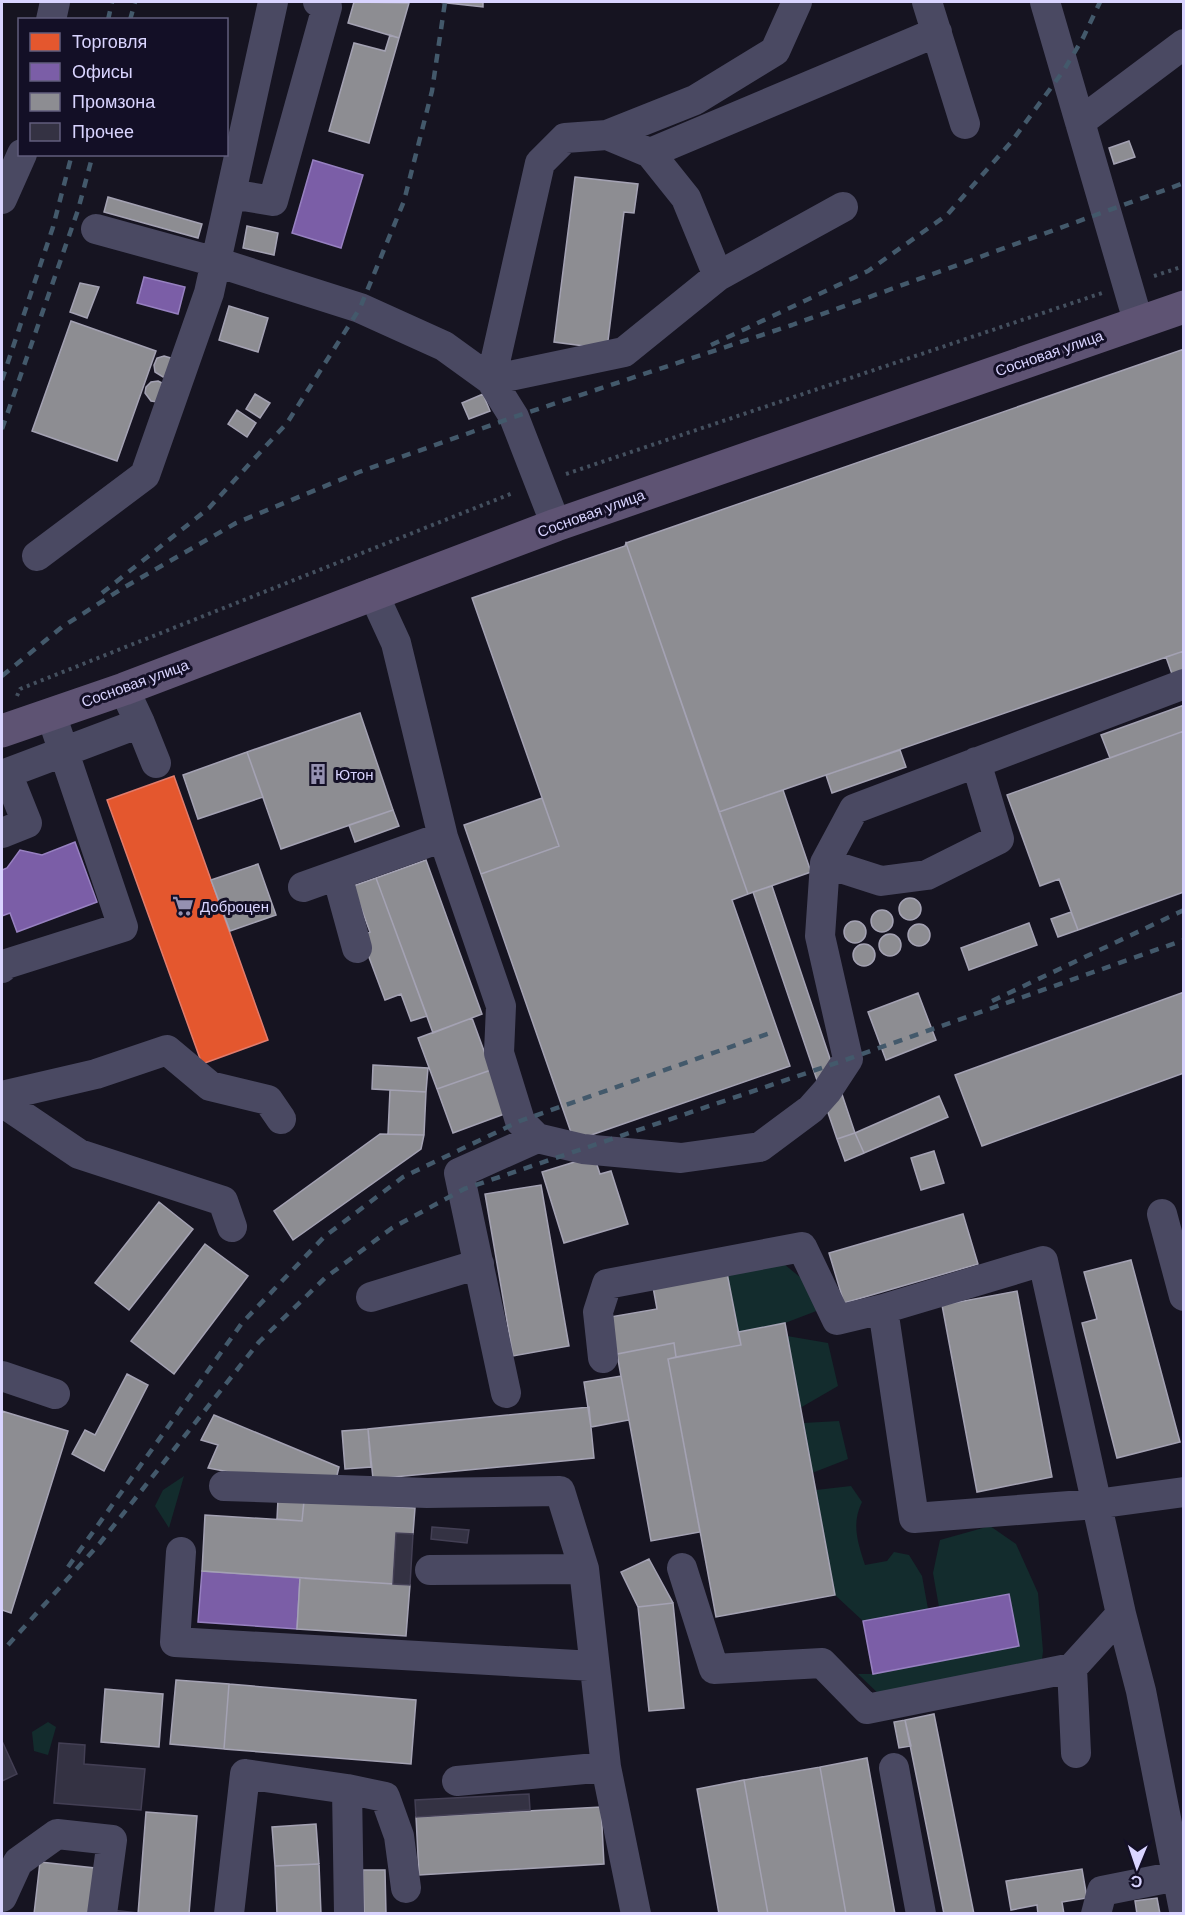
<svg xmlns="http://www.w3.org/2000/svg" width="1185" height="1915" viewBox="0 0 1185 1915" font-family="Arial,sans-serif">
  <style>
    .green { fill: #132c2d }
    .shops { fill: #e4572e; stroke: #e17c6d; stroke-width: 1.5 }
    .offices { fill: #7b5ea7; stroke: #9781c1; stroke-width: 1.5 }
    .industry { fill: #8d8d92; stroke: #a4a2b3; stroke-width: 1.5 }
    .building { fill: #343243; stroke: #433f54; stroke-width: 1.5 }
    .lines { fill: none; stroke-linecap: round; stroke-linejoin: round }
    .path { stroke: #44505f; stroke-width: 4; stroke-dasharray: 3 4.5; stroke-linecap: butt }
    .minor { stroke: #4a4962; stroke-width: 30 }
    .major { stroke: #5e5373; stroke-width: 33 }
    .rail { stroke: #43596b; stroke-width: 4.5; stroke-dasharray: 9 8; stroke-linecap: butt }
    .labels { text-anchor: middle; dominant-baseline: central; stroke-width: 6; stroke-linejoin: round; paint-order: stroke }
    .street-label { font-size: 15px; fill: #d9d4ff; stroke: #130f26 }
    .poi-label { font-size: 15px; fill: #d9d4ff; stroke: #130f26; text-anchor: start }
  </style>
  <rect width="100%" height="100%" fill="#161421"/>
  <path class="green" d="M784 1264 812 1287 819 1310 785 1323 738 1332 727 1273Z
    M787 1336 828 1343 838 1386 800 1408Z
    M839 1421 848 1459 812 1473 803 1423Z
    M184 1476 169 1528 155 1506 163 1490Z
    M851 1486 862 1502C851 1524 858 1543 865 1565L887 1561 894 1552 909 1555 922 1576 928 1609 863 1621 835 1595 816 1490Z
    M990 1526 1016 1544 1038 1593 1043 1651 1041 1668 884 1699 858 1674H873L1019 1646 1009 1594 939 1607 933 1573 940 1540Z
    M48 1722 56 1727 48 1755 34 1751 32 1732Z"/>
  <path class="shops" d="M174 776 268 1040 202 1064 107 800Z"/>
  <path class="offices" d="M313 160 363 175 341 248 292 233Z
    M144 277 185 287 178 314 137 303Z
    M75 842 97 902 17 932 10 913 2 916V870L7 868 20 850 42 855Z
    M202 1571 300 1578 297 1629 198 1622Z
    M1009 1594 1019 1646 873 1674 863 1621Z"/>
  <path class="industry" d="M354 2 409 3 399 38 348 23Z
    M438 2H483V7Z
    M390 35 399 38 369 143 329 131 354 43 385 51Z
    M1129 141 1135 157 1114 164 1109 148Z
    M575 177 638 184 634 213 624 212 607 349 554 342Z
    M108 197 202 224 198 238 104 212Z
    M247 226 278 233 274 255 243 248Z
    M80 283 99 287 87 318 70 312Z
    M229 306 268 318 258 352 219 340Z
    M71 321 156 351 117 461 32 431Z
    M1184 349V651L719 812 626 543Z
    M164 356 171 358 169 376 163 377 155 372 154 365 157 358Z
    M158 381 162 383 157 402 151 401 145 393 146 387 151 382Z
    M255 394 270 403 260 418 246 409Z
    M483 394 490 411 469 419 462 403Z
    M237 410 256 423 247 437 228 424Z
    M626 543 748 894 732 900 790 1066 574 1141 481 874 559 846 472 598 625 546Z
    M1184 651V670L1172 674 1166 657Z
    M1184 705V731L1110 758 1101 735Z
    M360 713 393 810 281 849 247 752Z
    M1184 731V892L1078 930 1059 879 1040 886 1007 795Z
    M900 750 906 767 832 793 826 775Z
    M247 752 263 797 198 819 183 775Z
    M783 790 811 872 748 894 719 812Z
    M542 798 559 846 481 874 464 825Z
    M393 810 399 826 355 842 349 825Z
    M426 860 482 1014 433 1033 376 878Z
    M258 864 276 915 230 931 211 880Z
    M376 878 427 1016 411 1021 401 994 385 1000 361 936 370 932 353 886Z
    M772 886 855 1133 837 1139 753 892Z
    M899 909a11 11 0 1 1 22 0a11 11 0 1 1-22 0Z
    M871 921a11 11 0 1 1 22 0a11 11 0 1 1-22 0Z
    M1071 912 1078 930 1058 937 1051 919Z
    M844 932a11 11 0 1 1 22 0a11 11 0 1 1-22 0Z
    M1029 923 1037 945 969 970 961 948Z
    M908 935a11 11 0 1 1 22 0a11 11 0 1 1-22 0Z
    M879 945a11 11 0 1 1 22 0a11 11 0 1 1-22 0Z
    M853 955a11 11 0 1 1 22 0a11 11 0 1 1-22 0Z
    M1184 992V1073L982 1146 955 1075Z
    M918 993 936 1040 886 1060 868 1012Z
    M472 1018 491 1070 437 1089 418 1038Z
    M373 1065 428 1068 426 1092 372 1089Z
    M491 1070 507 1113 453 1133 437 1089Z
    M390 1090 426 1092 424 1135 388 1134Z
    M939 1096 948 1117 864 1153 855 1133Z
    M855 1133 864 1153 845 1161 837 1139Z
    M380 1134 424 1135 421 1149 293 1240 274 1211Z
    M934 1151 944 1183 921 1190 911 1158Z
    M594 1156 600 1174 611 1171 628 1224 564 1243 542 1172Z
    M541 1185 569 1346 513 1356 485 1194Z
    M159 1202 193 1229 129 1310 95 1283Z
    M963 1214 978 1264 844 1303 829 1253Z
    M205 1244 248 1276 174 1374 131 1341Z
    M1131 1260 1180 1442 1117 1458 1082 1323 1097 1319 1084 1272Z
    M727 1273 741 1345 676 1357 674 1343 617 1354 610 1317 657 1309 653 1287Z
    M1017 1291 1052 1477 977 1492 942 1305Z
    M785 1323 835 1595 716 1617 668 1359 741 1345 738 1332Z
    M674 1343 676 1357 668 1359 700 1532 651 1541 617 1354Z
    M127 1374 148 1385 104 1471 72 1454 85 1430 95 1435Z
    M621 1376 629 1420 591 1427 584 1382Z
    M589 1407 594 1458 373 1479 368 1429Z
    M2 1411 68 1431 11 1613 2 1610Z
    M214 1415 339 1467 335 1484 255 1477 208 1468 218 1445 201 1440Z
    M368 1429 371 1467 345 1469 342 1431Z
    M278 1499 304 1501 302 1521 277 1519Z
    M304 1501 415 1508 413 1534 396 1533 393 1584 202 1571 205 1515 302 1521Z
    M649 1559 673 1603 638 1607 621 1572Z
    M300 1578 410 1585 406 1636 297 1629Z
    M673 1603 684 1708 649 1711 638 1607Z
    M176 1680 229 1684 224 1749 170 1744Z
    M229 1684 416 1700 411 1764 224 1749Z
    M105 1689 163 1694 159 1747 101 1742Z
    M934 1714 974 1914H944L905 1720Z
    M905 1720 911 1746 899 1748 894 1722Z
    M867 1758 895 1914H846L820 1767Z
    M820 1767 846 1914H768L744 1780Z
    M744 1780 768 1914H719L697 1789Z
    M601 1807 604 1864 419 1875 416 1817Z
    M146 1812 197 1816 189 1914H138Z
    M316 1824 319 1864 275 1866 272 1827Z
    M40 1862 95 1868 90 1914H34Z
    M319 1864 321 1914H277L275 1866Z
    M1082 1869 1087 1898 1062 1902 1064 1914H1038L1037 1905 1011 1910 1006 1881Z
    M363 1870H385L386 1914H364Z
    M1157 1898 1160 1914H1137L1135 1901Z"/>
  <path class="building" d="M432 1527 469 1530 467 1543 431 1539Z
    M396 1533 413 1534 410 1585 393 1584Z
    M2 1741 17 1774 2 1781Z
    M59 1743 85 1745 84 1764 145 1769 141 1810 54 1803Z
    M529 1794 530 1810 416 1817 415 1800Z
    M111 1910 138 1913V1914H110Z"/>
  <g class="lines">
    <path class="path" d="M1154 276 1184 266
      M566 474 1102 293
      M17 696 20 689 513 493"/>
    <path class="minor" d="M927 2 965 124
      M1045 2 1138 321
      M51 20 55 2
      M1080 122 1184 44
      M607 135 695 100 775 51 797 2
      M650 153 937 32
      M231 194 273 201 327 7 318 2
      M2 199 22 154
      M96 229 216 262 360 308 444 346 491 380 514 417 556 525
      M718 276 686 198 650 153 607 135 565 138 540 163 491 380 624 352 718 276 843 207
      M37 556 145 475 209 293 273 2
      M373 593 396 643 443 837 501 1006 499 1053 520 1121 537 1138 583 1149 681 1158 760 1147 811 1109 827 1091 848 1059 820 936 825 863 854 809 1184 684
      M140 723 156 763
      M2 775 140 723 124 689
      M2 833 27 823 7 773
      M825 863 881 881 927 875 999 839 976 762
      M337 875 357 948
      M303 887 443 837
      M2 968 3 965 123 927 51 714
      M2 1096 96 1074 167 1050 210 1086 268 1100 281 1119
      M2 1102 79 1154 223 1201 232 1227
      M1162 1214 1184 1296
      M371 1297 479 1264
      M603 1358 598 1312 607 1284 802 1247 837 1320 883 1309
      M2 1376 55 1394
      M506 1393 459 1173 537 1138
      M224 1486 427 1493 560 1491 584 1569 606 1767 636 1914
      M1184 1492 1096 1504 914 1518 883 1309 1043 1261 1121 1614 1141 1691 1184 1910
      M181 1552 175 1642 593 1666
      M682 1568 714 1669 822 1663 867 1709 1072 1668
      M430 1570 584 1569
      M1076 1753 1072 1668 1121 1614
      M894 1768 921 1914
      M457 1781 606 1767
      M347 1789 349 1914
      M2 1897 18 1862 57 1834 112 1840 102 1914
      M229 1914 245 1774 347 1789 385 1797 399 1836 406 1888
      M1096 1914 1102 1891 1177 1876"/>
    <path class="major" d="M2 731 124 689 556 525 1184 307"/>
    <path class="rail" d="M108 20 112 2
      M130 20 135 2
      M711 345 868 271 947 215 1012 141 1064 70 1083 38 1100 2
      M2 380 53 227 72 154
      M2 429 78 210 93 154
      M102 593 209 508 287 423 360 308 404 201 432 91 445 2
      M2 676 62 627 123 588 236 523 359 472 514 417 792 325 1184 183
      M992 1001 1184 910
      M68 1567 242 1323 324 1237 403 1177 520 1121 770 1033
      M8 1645 100 1543 259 1342 325 1278 392 1228 464 1189 848 1059 1184 940"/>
  </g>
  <defs>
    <symbol id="building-bare" viewBox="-9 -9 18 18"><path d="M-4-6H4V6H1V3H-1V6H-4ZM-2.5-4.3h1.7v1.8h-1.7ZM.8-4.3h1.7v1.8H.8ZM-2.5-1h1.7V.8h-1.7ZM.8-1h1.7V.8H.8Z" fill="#9591b1" stroke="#130f26" stroke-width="2.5" paint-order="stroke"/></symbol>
    <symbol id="supermarket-bare" viewBox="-9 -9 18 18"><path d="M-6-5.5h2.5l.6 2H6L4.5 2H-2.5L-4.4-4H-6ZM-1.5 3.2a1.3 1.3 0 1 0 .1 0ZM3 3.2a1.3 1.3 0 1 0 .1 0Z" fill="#9591b1" stroke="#130f26" stroke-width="2.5" paint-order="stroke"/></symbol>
  </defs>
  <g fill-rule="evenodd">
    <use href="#building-bare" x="303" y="759" width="30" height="30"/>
    <use href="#supermarket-bare" x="168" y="891" width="30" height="30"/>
  </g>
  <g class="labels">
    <g class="street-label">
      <text transform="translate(1049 353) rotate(-19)">Сосновая улица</text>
      <text transform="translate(591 513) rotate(-20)">Сосновая улица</text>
      <text transform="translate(135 683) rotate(-20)">Сосновая улица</text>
    </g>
    <g class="poi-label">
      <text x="335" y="774">Ютон</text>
      <text x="200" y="906">Доброцен</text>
    </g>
  </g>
  <rect width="1185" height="1915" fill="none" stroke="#d9d4ff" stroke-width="6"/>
  <rect x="18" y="18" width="210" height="138" fill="#130f26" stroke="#625e7d" stroke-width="1.5"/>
  <rect x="30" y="33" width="30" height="18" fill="#e4572e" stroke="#625e7d" stroke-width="1.5"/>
  <text x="72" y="48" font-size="18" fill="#d9d4ff">Торговля</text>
  <rect x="30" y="63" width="30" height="18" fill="#7b5ea7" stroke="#625e7d" stroke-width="1.5"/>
  <text x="72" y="78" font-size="18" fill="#d9d4ff">Офисы</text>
  <rect x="30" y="93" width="30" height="18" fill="#8d8d92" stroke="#625e7d" stroke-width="1.5"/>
  <text x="72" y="108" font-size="18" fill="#d9d4ff">Промзона</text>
  <rect x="30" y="123" width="30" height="18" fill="#343243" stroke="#625e7d" stroke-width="1.5"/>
  <text x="72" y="138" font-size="18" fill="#d9d4ff">Прочее</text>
  <g transform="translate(1137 1867) rotate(182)" stroke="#130f26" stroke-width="4.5" paint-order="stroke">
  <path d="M0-4.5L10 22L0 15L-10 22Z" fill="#d9d4ff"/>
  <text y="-9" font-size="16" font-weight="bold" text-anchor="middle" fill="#d9d4ff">С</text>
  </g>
</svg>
